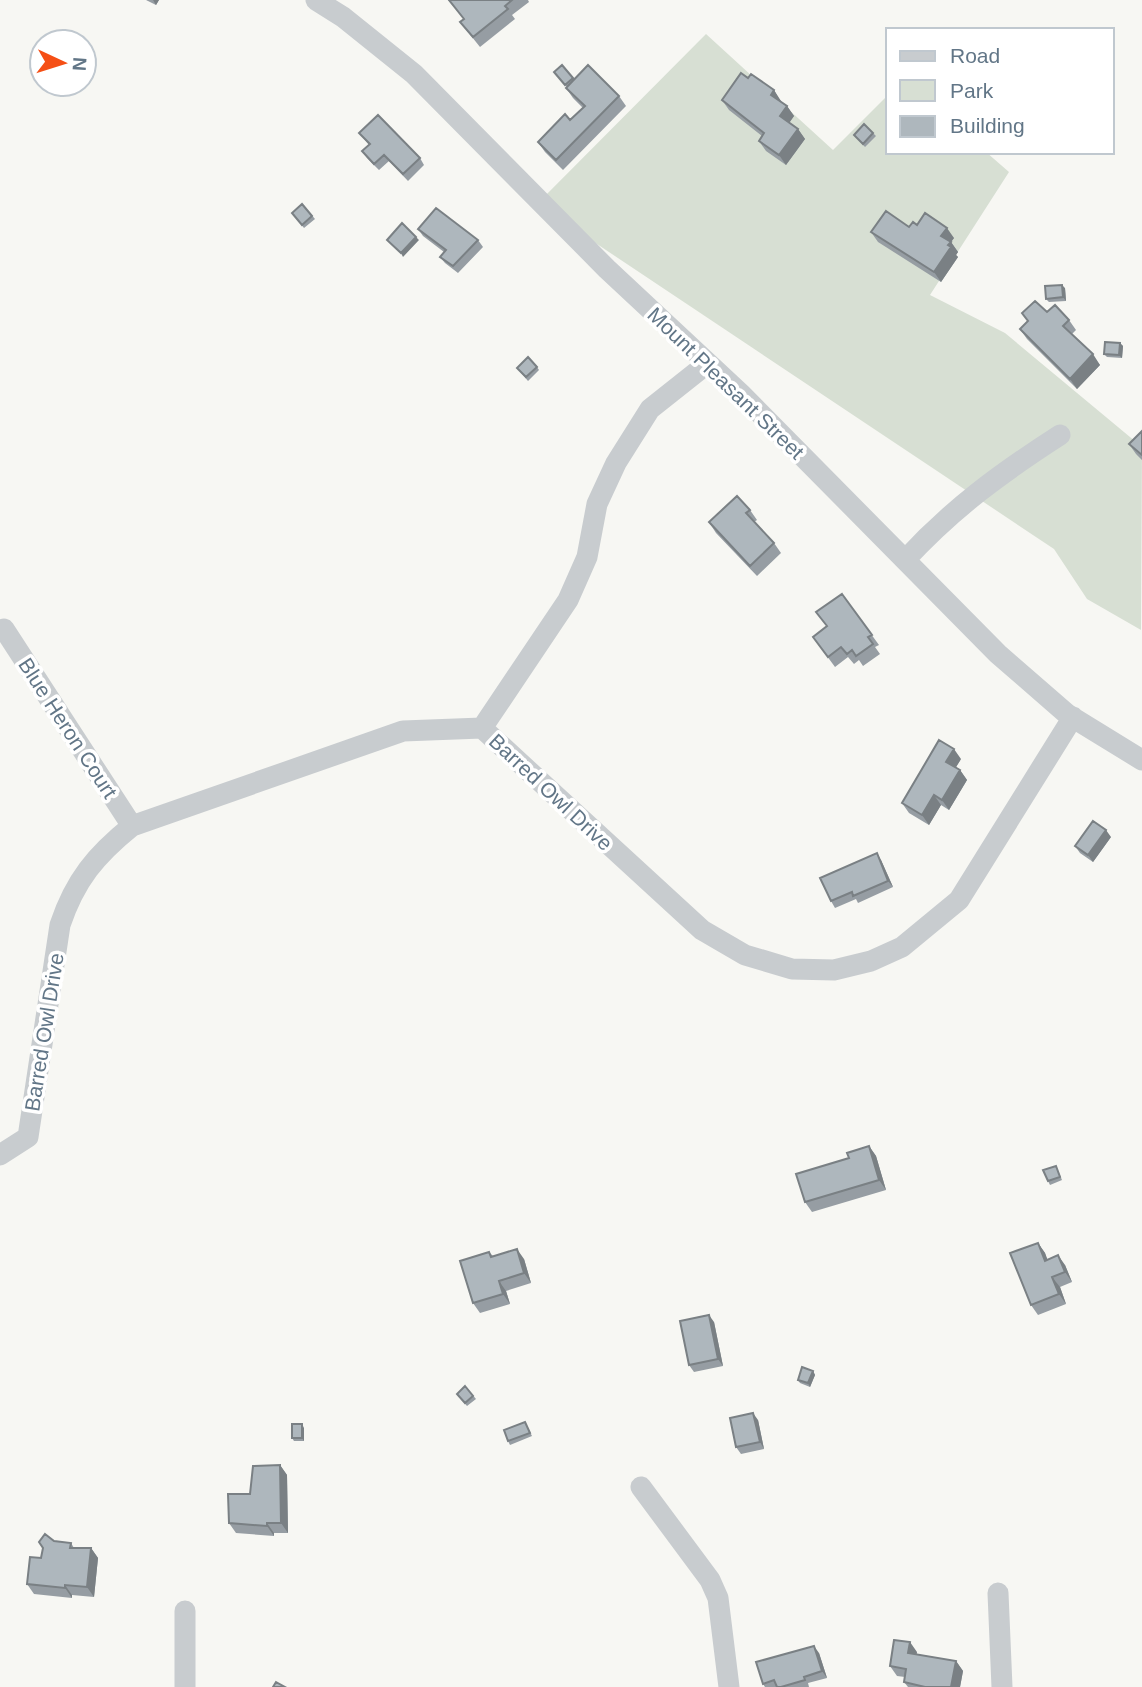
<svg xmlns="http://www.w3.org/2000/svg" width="1142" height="1687" viewBox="0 0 1142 1687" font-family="Helvetica,sans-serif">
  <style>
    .green { fill: #d7dfd3 }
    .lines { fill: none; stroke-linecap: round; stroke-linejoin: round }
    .minor { stroke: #c8cccf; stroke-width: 21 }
    .wall { fill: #969da3 }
    .shaded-wall { fill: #7a8084 }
    .building { fill: #aeb7bd; stroke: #7a8084; stroke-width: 2 }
    .labels { text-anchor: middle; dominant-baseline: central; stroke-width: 7; stroke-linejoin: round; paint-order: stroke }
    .street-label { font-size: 21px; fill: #627687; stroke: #fff }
  </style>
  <rect width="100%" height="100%" fill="#f7f7f3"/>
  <path class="green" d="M706 34 833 150 888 95V152H986L1009 172 930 295 1005 333 1142 447 1141 630 1087 599 1054 549 537 204Z"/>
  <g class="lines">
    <path class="minor" d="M316 0 343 17 414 74 607 269 741 394 998 654 1067 714 1142 760
      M905 560C953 508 1001 473 1060 435
      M4 629 132 826
      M482 728 568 600 587 557 597 504 616 463 650 409 708 363
      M0 1155 28 1137 60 925C75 880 96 855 132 826L403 731 482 728 702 930 745 955 792 969 834 970 871 961 902 947 959 900 1073 717
      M641 1487 710 1580 718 1598 729 1687
      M998 1593 1002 1687
      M185 1687V1611"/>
  </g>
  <path class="wall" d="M146 0H159L156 5Z
    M448 0H528L529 2 512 15 515 19 480 47 460 22 464 19Z
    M562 65 575 80 619 96 626 106 563 170 545 152 538 142 570 120 583 108 573 98 566 88 567 87 554 72Z
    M748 78 774 90 780 101 787 106 794 116 789 123 798 129 805 139 786 165 766 151 759 141 762 136 729 110 722 100Z
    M359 133 420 158 424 165 408 181 389 161 379 170 367 158 362 151 369 145Z
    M873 133 876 136 865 147 854 135Z
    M302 204 315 219 304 228 292 213Z
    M917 225 954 238 951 242 958 252 956 255 958 257 941 282 878 242 871 232 909 227Z
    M418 229 478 240 483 247 458 273 445 263 440 257 444 252 423 236Z
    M1065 288 1066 301 1049 302 1046 299Z
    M1047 312 1069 320 1076 330 1072 334 1100 365 1077 389 1027 339 1020 329 1028 321 1022 313Z
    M1120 343 1123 346 1122 358 1107 357 1104 354Z
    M537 367 539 370 528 381 517 368Z
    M1142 431V460L1136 454 1129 444Z
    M750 510 757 520 754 522 774 543 781 553 757 576 716 533 709 522Z
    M842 594 879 645 875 647 880 654 863 666 859 660 854 664 848 657 835 667 813 637 827 627Z
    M961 759 956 767 960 770 967 780 949 810 941 805 929 825 909 813 902 803Z
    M1111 837 1093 862 1080 853 1075 846Z
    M881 860 893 887 858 903 856 899 835 908 831 901Z
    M869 1146 876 1156 886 1190 812 1212 805 1202 849 1158Z
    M1056 1166 1062 1180 1050 1185 1048 1181Z
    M1038 1243 1045 1253 1047 1260 1065 1265 1072 1282 1060 1287 1066 1304 1038 1315 1031 1305Z
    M489 1252 493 1256 524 1259 531 1283 506 1291 510 1304 480 1313 473 1303Z
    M714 1322 723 1366 694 1372 689 1365Z
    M813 1371 815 1375 810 1387 800 1383 798 1380Z
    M465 1386 476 1399 467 1406 459 1397Z
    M758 1420 764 1449 741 1454 736 1447Z
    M525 1422 532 1436 510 1445 508 1441Z
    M304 1428V1441H294L292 1438Z
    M280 1465 287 1475 288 1533H274V1536L236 1533 229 1523 250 1494Z
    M54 1541 71 1543 74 1548H91L98 1558 94 1597 72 1595V1598L34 1594 27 1584 41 1558Z
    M917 1652 916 1654 956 1661 963 1671 960 1687H908L904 1682 905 1677 897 1676 890 1666Z
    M819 1653 827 1678 808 1683 809 1687H765L763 1684Z"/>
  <path class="shaded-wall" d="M153 0H159L156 5Z
    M774 90 781 101 778 105 771 95Z
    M787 106 794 116 787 126 780 116Z
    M798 129 805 139 786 165 779 155Z
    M947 228 954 238 951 242 958 252 956 255 958 257 941 282 934 272 941 236Z
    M416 237 419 240 403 257 401 253Z
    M1062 285 1065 288 1066 301 1063 297Z
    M1120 343 1123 346 1122 358 1119 355Z
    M1093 354 1100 365 1077 389 1070 379Z
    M954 749 961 759 953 772 946 762Z
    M960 770 967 780 949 810 942 800Z
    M934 795 941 805 929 825 922 815Z
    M1106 830 1111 837 1093 862 1088 855Z
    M877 853 881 860 893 887 888 881Z
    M869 1146 876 1156 886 1190 879 1180Z
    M1038 1243 1045 1253 1052 1271 1045 1261Z
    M517 1249 524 1259 531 1283 524 1273Z
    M1058 1255 1065 1265 1072 1282 1065 1272Z
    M1052 1277 1060 1287 1066 1304 1059 1294Z
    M499 1281 506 1291 510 1304 503 1294Z
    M709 1315 714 1322 723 1366 718 1359Z
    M813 1371 815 1375 810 1387 808 1383Z
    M753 1413 758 1420 764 1449 760 1442Z
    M302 1424 304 1428V1441L302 1438Z
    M280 1465 287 1475 288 1533 281 1523Z
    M267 1523 274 1533V1536L267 1526Z
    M91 1548 98 1558 94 1597 87 1587Z
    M65 1585 72 1595V1598L65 1588Z
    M910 1642 917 1652 915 1663 908 1653Z
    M814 1646 819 1653 827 1678 822 1671Z
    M956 1661 963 1671 960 1687H951Z"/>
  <path class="building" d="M449 0H512L505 6 508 9 473 37 460 22 464 19Z
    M562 65 573 78 565 85 554 72Z
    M588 65 619 96 556 160 538 142 565 114 570 120 585 106 566 88Z
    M741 73 748 78 751 74 774 90 771 95 787 106 780 116 798 129 779 155 759 141 764 133 722 100Z
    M378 115 420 158 403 174 384 155 374 164 362 151 370 144 359 133Z
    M864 124 873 133 863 144 854 135Z
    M302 204 312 216 302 225 292 213Z
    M436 208 478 240 453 266 440 257 446 250 418 229Z
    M886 211 909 227 913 222 917 225 925 213 947 228 941 236 951 242 948 245 951 247 934 272 871 232Z
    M402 223 416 237 401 253 387 240Z
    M1062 285 1063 297 1046 299 1045 286Z
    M1035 301 1047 312 1055 305 1069 320 1063 326 1093 354 1070 379 1020 329 1028 321 1022 313Z
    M1105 342 1120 343 1119 355 1104 354Z
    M528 357 537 367 526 377 517 368Z
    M1142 431V455L1129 444Z
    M737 496 750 510 746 513 774 543 750 566 709 522Z
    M842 594 872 635 868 637 873 644 856 656 852 650 847 654 841 647 828 657 813 637 827 626 816 612Z
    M939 740 954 749 946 762 960 770 942 800 934 795 922 815 902 803Z
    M1093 821 1106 830 1088 855 1075 846Z
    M877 853 888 881 853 896 852 892 831 901 820 878Z
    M869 1146 879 1180 805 1202 796 1174 849 1158 847 1153Z
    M1056 1166 1060 1177 1048 1181 1043 1170Z
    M1038 1243 1045 1261 1058 1255 1065 1272 1052 1277 1059 1294 1031 1305 1010 1253Z
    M517 1249 524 1273 499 1281 503 1294 473 1303 460 1261 489 1252 491 1257Z
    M709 1315 718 1359 689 1365 680 1321Z
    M802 1367 813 1371 808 1383 798 1380Z
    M465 1386 473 1396 465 1403 457 1394Z
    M753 1413 760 1442 736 1447 730 1418Z
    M525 1422 530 1433 508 1441 504 1430Z
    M292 1424H302V1438H292Z
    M280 1465 281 1523H267V1526L229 1523 228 1494H250L253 1466Z
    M45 1534 54 1541 71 1543 70 1548H91L87 1587 65 1585V1588L27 1584 30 1557 41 1558 43 1548 39 1542Z
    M894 1640 910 1642 908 1653 956 1661 951 1687H925L904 1682 906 1669 890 1666Z
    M814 1646 822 1671 804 1677 805 1680 781 1687H777L774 1680 763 1684 756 1662Z
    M276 1682 285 1687H273Z"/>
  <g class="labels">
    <g class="street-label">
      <text transform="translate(726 383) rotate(44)">Mount Pleasant Street</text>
      <text transform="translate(68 728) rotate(57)">Blue Heron Court</text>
      <text transform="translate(551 792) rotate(43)">Barred Owl Drive</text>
      <text transform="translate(44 1032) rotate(-81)">Barred Owl Drive</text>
    </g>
  </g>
  <rect x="886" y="28" width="228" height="126" fill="#ffffff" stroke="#c0c8cf" stroke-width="2"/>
  <rect x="900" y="51" width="35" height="10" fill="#c8cccf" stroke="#c0c8cf" stroke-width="2"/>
  <text x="950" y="63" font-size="21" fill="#627687">Road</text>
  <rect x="900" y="80" width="35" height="21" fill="#d7dfd3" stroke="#c0c8cf" stroke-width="2"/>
  <text x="950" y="98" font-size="21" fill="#627687">Park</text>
  <rect x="900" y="116" width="35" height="21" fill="#aeb7bd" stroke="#c0c8cf" stroke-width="2"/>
  <text x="950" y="133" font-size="21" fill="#627687">Building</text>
  <g transform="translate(63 63) rotate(94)"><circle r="33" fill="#ffffff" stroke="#c0c8cf" stroke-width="2"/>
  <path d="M0-5L12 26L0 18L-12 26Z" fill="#f54f15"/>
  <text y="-10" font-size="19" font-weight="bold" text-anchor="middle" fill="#627687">N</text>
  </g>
</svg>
